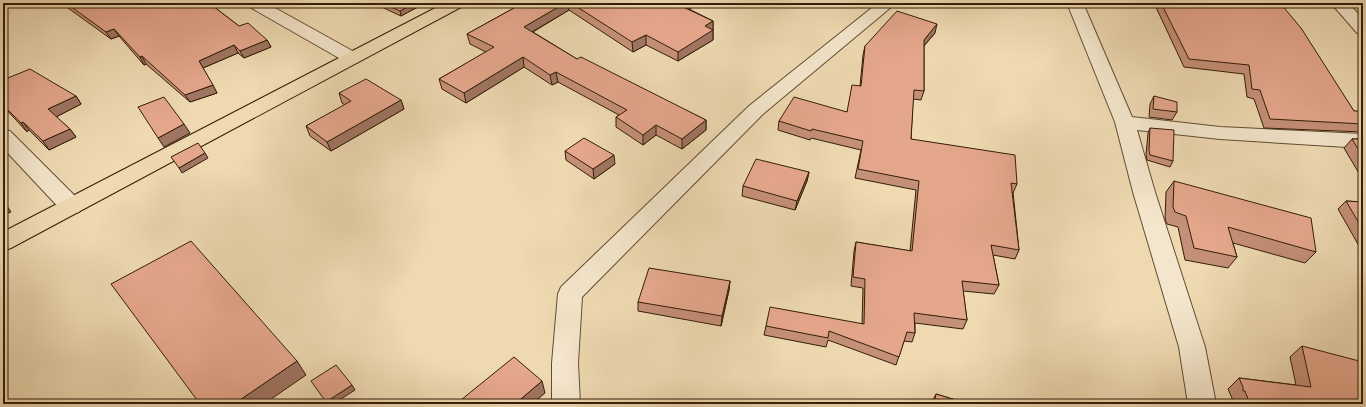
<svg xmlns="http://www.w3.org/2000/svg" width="1366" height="407" viewBox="0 0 1366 407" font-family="'Libre Bodoni',serif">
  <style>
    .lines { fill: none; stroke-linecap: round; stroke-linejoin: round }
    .minor-casing { stroke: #624c32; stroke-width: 2 }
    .major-casing { stroke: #331d08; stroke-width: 2 }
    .minor { fill: #f4e6cc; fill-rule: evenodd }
    .major { fill: #eed9b1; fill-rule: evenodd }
    .wall { fill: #c59078; stroke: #331d08 }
    .shaded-wall { fill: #a07562; stroke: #331d08 }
    .building { fill: #e5a78c; stroke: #331d08 }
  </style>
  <rect width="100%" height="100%" fill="#eed9b1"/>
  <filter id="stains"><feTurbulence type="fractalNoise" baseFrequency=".005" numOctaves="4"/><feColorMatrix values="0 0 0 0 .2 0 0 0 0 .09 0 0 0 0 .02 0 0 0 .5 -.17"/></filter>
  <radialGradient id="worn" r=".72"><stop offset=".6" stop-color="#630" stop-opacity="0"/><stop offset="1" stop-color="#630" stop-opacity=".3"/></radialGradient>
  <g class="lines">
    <defs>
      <path id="minor" d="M246 3H266L358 54 361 58 358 62 352 63 346 62 248 6Z
        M878 3H896L763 114 582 297 578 363 580 404H552V363L558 294 561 287 749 106Z
        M1067 3H1083L1132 117 1220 127 1363 134V148L1220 139 1137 130 1155 192 1205 347 1216 404H1188L1179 347 1133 192 1115 122Z
        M1331 3H1348L1363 19V34L1357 33Z
        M3 130 10 131 79 200 82 206 79 212 71 214 63 212 3 148Z"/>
      <path id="major" d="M445 3H465L463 6 11 248 3 251V232Z"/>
    </defs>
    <use href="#minor" class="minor-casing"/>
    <use href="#major" class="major-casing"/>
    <use href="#minor" class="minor"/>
    <use href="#major" class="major"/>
  </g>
  <path class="wall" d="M61 3H209L239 26 267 40 271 47 244 58 238 53 203 68 217 93 190 102 146 64 144 65 119 36 111 39Z
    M373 3H425L401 16Z
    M523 3H698L689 9 713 21V40L678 61 646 45 633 52 569 10 533 32 577 59 706 120V130L682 149 656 135 643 145 616 127V117L619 115 558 82 552 85 524 67 466 103 442 89 439 79 486 52 470 44 467 34Z
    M1154 3H1280L1354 111 1363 114V132L1264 128 1254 99 1247 97 1244 74 1184 67Z
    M935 33 924 46V91L921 100 913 99 911 139 1017 184 1013 193V192L1019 250 1015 259 993 255 999 285 994 294 963 291 967 320 963 329 915 323V333L912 342 904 341 896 365 828 340 826 347 764 335 766 326 862 324 863 288 851 286 854 251 856 242 910 251 916 190 855 178 861 150 811 138 810 140 778 130 779 121 847 112 860 86 863 55 865 46Z
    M3 80 76 96 81 104 56 117 70 129 76 137 49 150 29 130 27 132 3 106Z
    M339 93 401 100 404 109 331 151 310 136 306 126 345 105 342 103Z
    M1154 96 1177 112 1172 120 1149 117 1150 104Z
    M1150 128 1173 161 1170 167 1147 160 1146 155 1148 133Z
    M1352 139H1363V180L1344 148Z
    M565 151 615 164 594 179 566 160Z
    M809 172 807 181 795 210 742 196 743 186Z
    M1174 181 1316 252 1305 263 1233 243 1237 257 1228 268 1185 260 1178 227 1167 224 1165 219 1166 192Z
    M1346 201 1363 202V253L1338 209Z
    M730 281 729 290 721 326 638 311V302Z
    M1302 346 1363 404H1234V402H1232V398L1228 389 1239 378 1296 385 1290 357Z
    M936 394 969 404H931Z"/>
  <path class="shaded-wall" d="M415 3H425L401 16 400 11Z
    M565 3H568L569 10 525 36 524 27Z
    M685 3H698L681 15V6Z
    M713 21V40L678 61V52L705 26Z
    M937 24 935 33 921 49 924 40Z
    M114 29 119 36 111 39 106 32Z
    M646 35V45L633 52 632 42Z
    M267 40 271 47 244 58 240 51Z
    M234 45 238 53 203 68 199 61Z
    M142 56 146 64 144 65 140 57Z
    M523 57 524 67 466 103 464 93Z
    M556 72 558 82 552 85 550 75Z
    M213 85 217 93 190 102 185 95Z
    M76 96 81 104 54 118 48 109Z
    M401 100 404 109 331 151 327 142Z
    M706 120V130L682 149V139Z
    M23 122 29 130 27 132 21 123Z
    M184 124 190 133 164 147 158 138Z
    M656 125V135L643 145V135Z
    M70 129 76 137 49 150 43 141Z
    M205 153 208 158 182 173 179 168Z
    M614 155 615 164 594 179 593 169Z
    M809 172 807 181 795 210 797 201Z
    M3 200 11 212 3 215Z
    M730 281 729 290 721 326 722 316Z
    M297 361 306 375 264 404H234Z
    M542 381 545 393 532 404H515Z
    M352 385 355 390 333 404H328L326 402Z
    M3 390H4L5 404H3Z"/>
  <path class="building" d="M66 3H209L239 26 248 23 267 40 240 51 234 45 199 61 213 85 185 95 142 56 140 57 114 29 106 32Z
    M382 3H415L400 11Z
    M523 3H565L524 27 577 59 581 57 706 120 682 139 656 125 643 135 616 117 627 110 556 72 550 75 523 57 464 93 439 79 494 47 467 34Z
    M571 3H685L681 6 713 21 705 26 713 30 678 52 646 35 632 42Z
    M1161 3H1280L1301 28 1354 111H1361L1363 114V124L1270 119 1260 90 1252 89 1249 65 1189 59Z
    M897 11 937 24 924 40V91L914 90 911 139 1015 155 1017 184 1011 183 1019 250 991 245 999 285 962 281 967 320 914 313 915 333 907 332 899 357 829 331 828 338 766 326 770 307 864 324 865 279 853 277 856 242 912 251 919 181 858 169 863 141 812 129 811 131 779 121 794 97 847 112 852 85 861 86 865 46Z
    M30 69 76 96 48 109 70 129 43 141 23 122 21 123 3 105V80Z
    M366 79 401 100 327 142 306 126 351 101 339 93Z
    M1154 96 1177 102V112L1153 109Z
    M164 97 184 124 158 138 138 107Z
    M1150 128 1174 130 1173 161 1150 155 1149 150Z
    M584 138 614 155 593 169 565 151Z
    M1352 139H1363V157Z
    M198 143 205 153 179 168 171 157Z
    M756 159 809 172 797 201 743 186Z
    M1174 181 1311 218 1316 252 1228 227 1237 257 1194 248 1186 216 1175 212 1173 207Z
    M1346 201 1363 202V230Z
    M3 202 7 207 3 209Z
    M191 241 297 361 234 404H200L111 284Z
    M649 268 730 281 722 316 638 302Z
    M1302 346 1363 362V404H1290L1285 403 1286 404H1250L1245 391H1243V387L1239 378 1311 387Z
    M514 357 542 381 515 404H456Z
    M336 365 352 385 326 402 311 381Z
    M936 394 969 404H934Z"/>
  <rect width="1366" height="407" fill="none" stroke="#eed9b1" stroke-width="16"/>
  <rect x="4" y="4" width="1358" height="399" fill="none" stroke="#331d08" stroke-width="2"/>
  <rect x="8" y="8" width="1350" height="391" fill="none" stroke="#331d08"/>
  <rect width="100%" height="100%" filter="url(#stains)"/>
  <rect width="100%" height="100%" fill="url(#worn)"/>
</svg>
